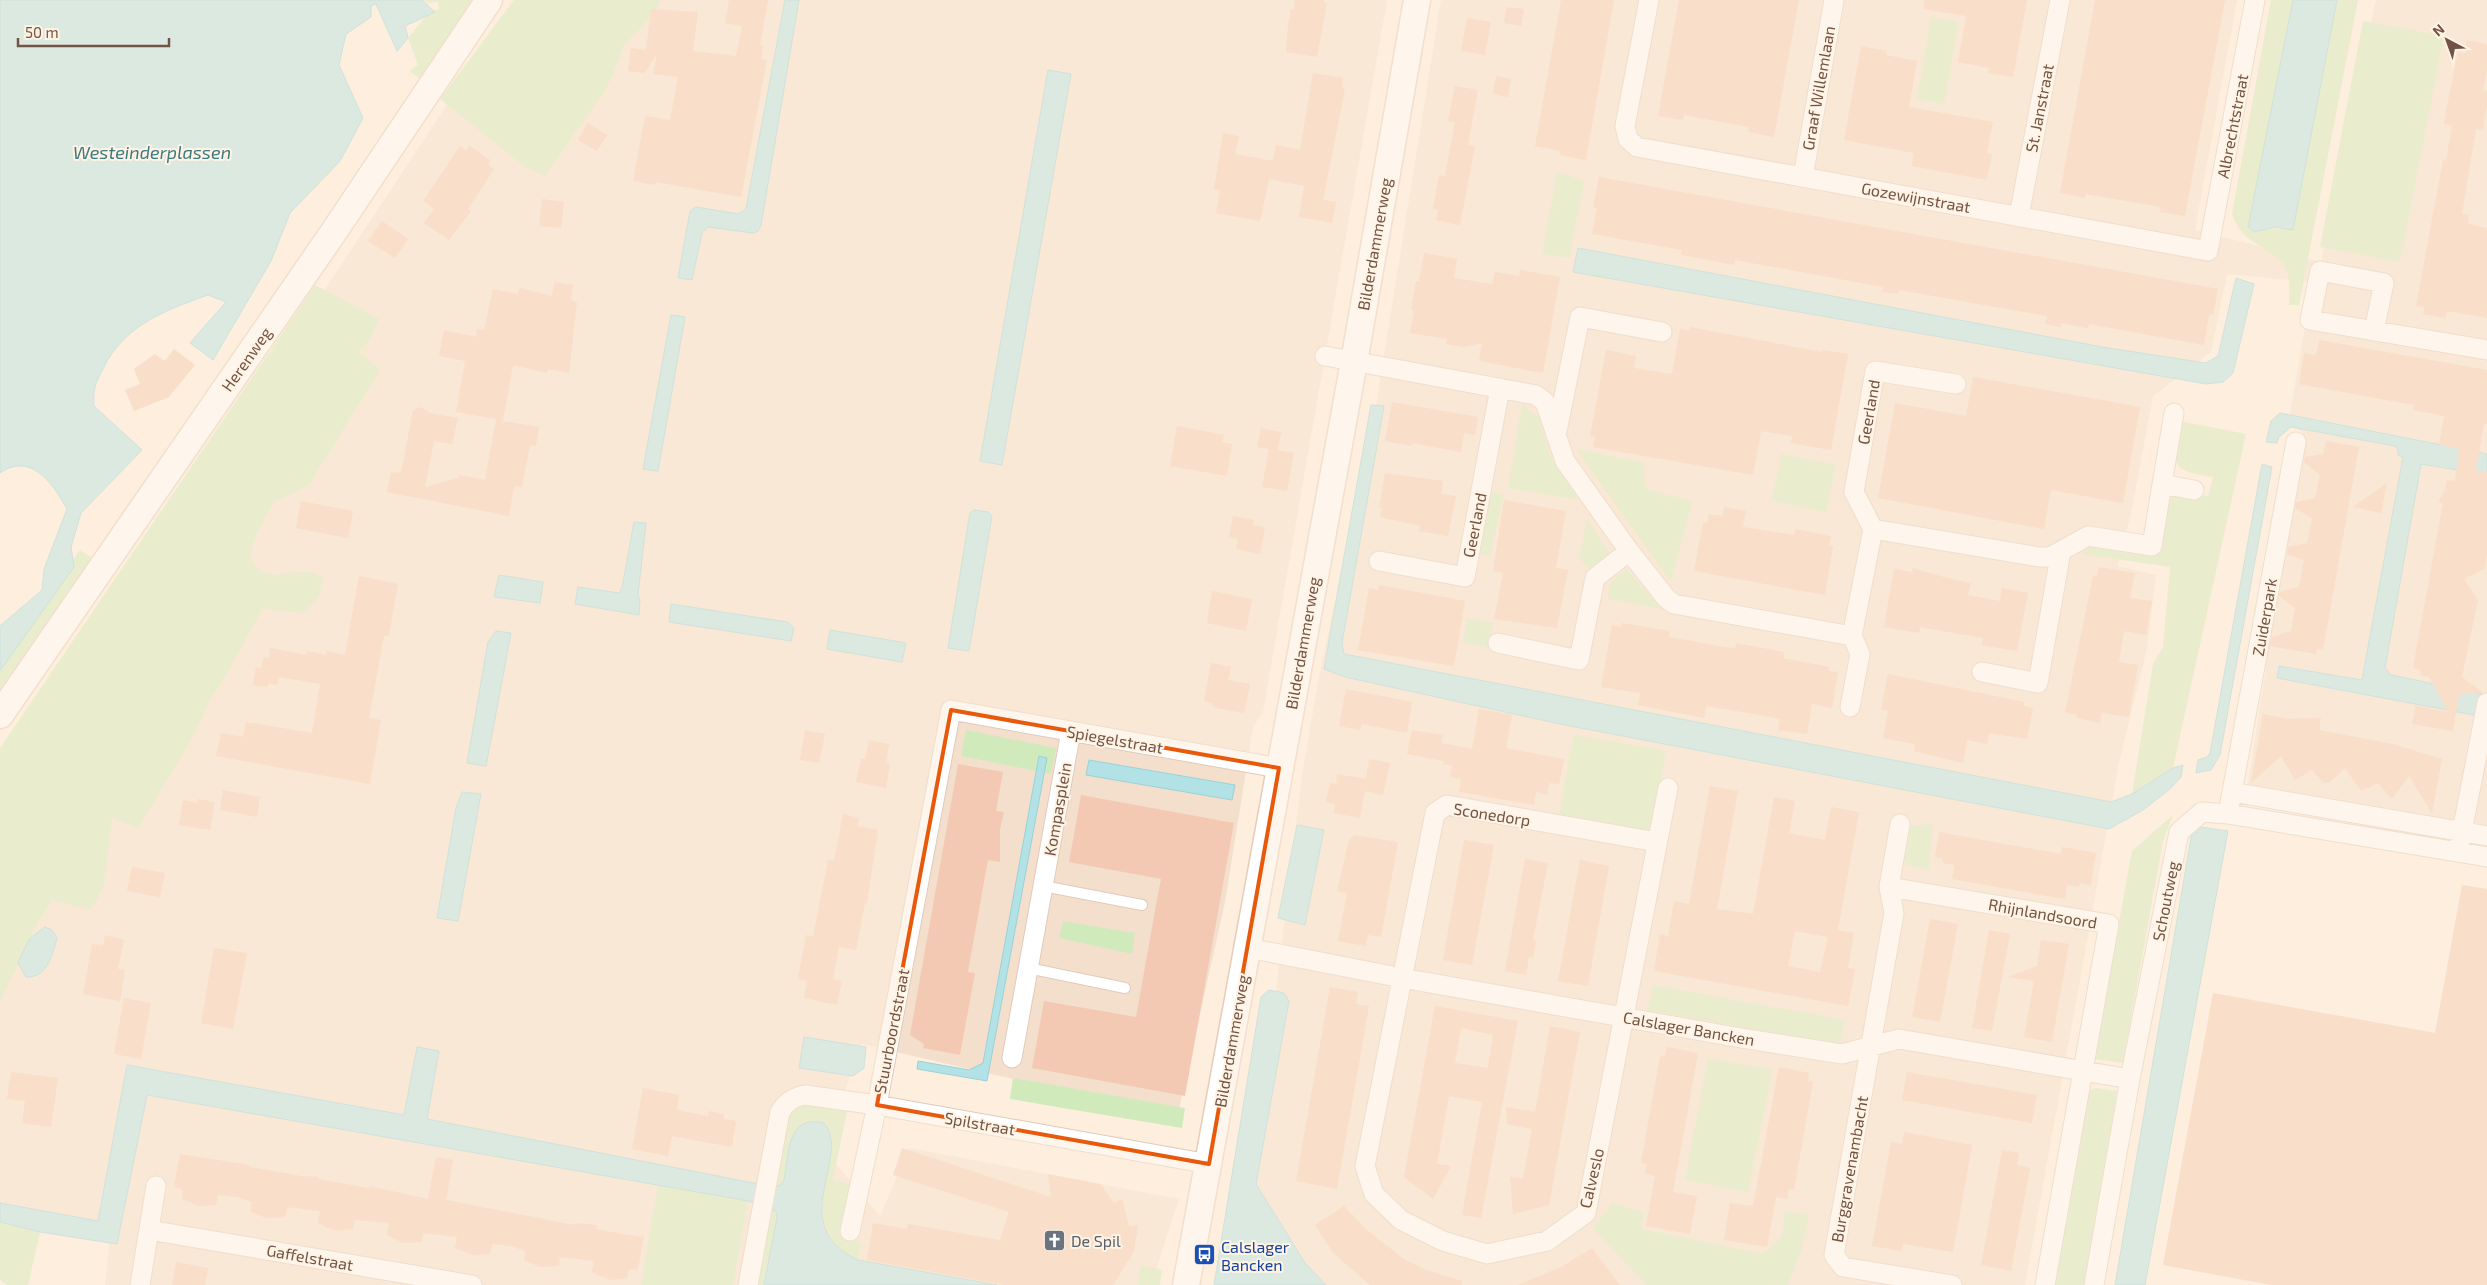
<svg xmlns="http://www.w3.org/2000/svg" width="2487" height="1285" viewBox="0 0 2487 1285" font-family="'Exo 2',sans-serif">
  <style>
    .residential { fill: #f4dfcc }
    .green { fill: #d1eabc }
    .water { fill: #b2e2e6; stroke: #98d2d8 }
    .building { fill: #f3c9b4; fill-rule: evenodd }
    .lines { fill: none; stroke-linecap: round; stroke-linejoin: round }
    .lane-casing { stroke: #e0caba; stroke-width: 12 }
    .street-casing { stroke: #e0caba; stroke-width: 21 }
    .secondary-casing { stroke: #e7ccb9; stroke-width: 29 }
    .lane { stroke: #fff; stroke-width: 10 }
    .street { stroke: #fff; stroke-width: 19 }
    .secondary { stroke: #fff; stroke-width: 26 }
    .marked { fill: none; stroke: #e8590c; stroke-width: 4; stroke-linejoin: round }
    .labels { text-anchor: middle; dominant-baseline: central; stroke-width: 4; stroke-linejoin: round; paint-order: stroke }
    .street-label { font-size: 16px; fill: #725346; stroke: #fff3e4 }
    .worship-label { font-size: 16px; fill: #5b616d; stroke: #fff3e4; text-anchor: start }
    .transit-label { font-size: 16px; fill: #164399; stroke: #fff3e4; text-anchor: start }
    .water-label { font-size: 18px; font-style: italic; fill: #3c7980; stroke: #fff3e4 }
  </style>
  <rect width="100%" height="100%" fill="#fdeedd"/>
  <path class="residential" d="M516 0H1387L1263 712 1253 727 1225 902 1178 1113 986 1073 862 1044 823 1149 880 1216 909 1148 1179 1199 1151 1285H105L111 1227 0 1210V983L295 335Z
    M1441 0H2237L2195 230 2321 262 2376 0H2487V826L2248 784 2266 668 2261 657 2303 434 2289 419 2313 282 2227 274 2211 352 2153 396 2132 509 2118 566 2156 575 2147 648 2119 763 2025 1285H1228L1273 1017 1302 775 1319 677 1375 412Z"/>
  <path class="green" d="M424 0H476L422 80 409 71 418 65 408 38 430 11 439 9 438 2 427 3Z
    M514 0H660L654 14 624 45 611 79 603 93 545 176 524 166 440 99Z
    M2271 0H2293L2249 227C2264 230 2277 227 2293 230L2337 0H2358L2299 305H2289C2289 293 2291 281 2286 269 2276 246 2243 248 2232 214Z
    M1931 17 1958 22 1944 104 1917 99Z
    M2363 21 2444 36 2400 262 2320 247Z
    M1557 172 1584 181 1569 258 1542 254Z
    M315 285 379 319 370 340 359 352 380 370 309 485 273 503 256 535 250 554C261 596 306 556 324 580L319 597 304 613 262 609 228 672 211 698 193 737 138 828 112 818 104 886 91 910 52 900 34 929 0 1002V748Z
    M1522 404 1540 419 1550 456 1579 500 1508 488Z
    M2180 421 2246 434 2173 768 2132 794 2153 664 2163 647 2170 567 2081 554 2094 546 2159 553 2167 500 2177 493 2208 496 2213 477C2165 470 2173 462 2180 421Z
    M1576 449 1644 463 1645 489 1692 501 1671 582Z
    M1781 454 1836 465 1826 512 1772 501Z
    M1487 491 1504 495 1490 556 1474 552Z
    M1587 519 1610 555 1590 570 1579 558Z
    M80 550 96 560 0 703V661Z
    M1626 569 1663 609 1608 599 1610 584Z
    M1467 618 1493 623 1488 648 1463 643Z
    M966 730 1056 748 1051 774 961 756Z
    M1574 735 1666 751 1651 835 1558 820Z
    M2173 815 2163 841 2123 1063 2094 1059 2132 851Z
    M1933 824 1929 870 1904 864 1909 826Z
    M1063 921 1135 933 1132 954 1059 938Z
    M1653 985 1845 1020 1840 1045 1648 1010Z
    M1708 1058 1772 1070 1748 1192 1685 1180Z
    M1013 1078 1185 1108 1182 1128 1010 1099Z
    M2096 1088 2117 1091 2085 1285H2052L2083 1100 2090 1090Z
    M801 1104 847 1111 833 1180 850 1184 840 1237 861 1242 858 1260C813 1239 821 1205 828 1164 829 1155 833 1145 831 1137 831 1132 827 1127 825 1123 787 1114 789 1154 784 1180L781 1185 774 1187 787 1117 790 1111Z
    M658 1186 748 1201 733 1285H641Z
    M1612 1203 1643 1212 1642 1229 1762 1254 1782 1237 1785 1211 1809 1215 1801 1251 1788 1285H1647L1593 1229Z
    M771 1208 776 1211 777 1217 764 1285H756Z
    M0 1222 40 1232 28 1285H7L0 1280Z
    M1141 1265 1162 1270 1160 1285H1138Z"/>
  <path class="water" d="M0 0H422L435 12 405 26 408 38 397 51 376 4 371 6V17L346 34 339 65 363 118 340 161 290 213 271 261 213 360 190 343 226 302 208 295C165 310 123 326 103 369 95 384 93 389 94 406L142 450 81 513 71 547 74 567 0 671V626L42 590 44 569 67 509C54 485 31 451 0 473Z
    M785 0H799L761 225 758 231 753 233 708 227 702 233 692 280 678 278 690 211 696 207 738 214 746 209Z
    M2293 0H2337L2293 230 2275 227 2254 232 2248 227Z
    M1048 70 1071 74 1002 465 980 461Z
    M1578 248 2102 347 2206 363 2218 356 2236 278 2254 284 2233 373 2223 382 2206 384 1573 272Z
    M671 315 685 317 658 471 643 469Z
    M1371 405 1384 406 1342 643 1344 654 2111 802 2132 794 2173 768 2183 765 2181 777 2170 789 2143 810 2109 829 1560 724 1345 677 1324 669Z
    M2280 413 2487 454V475L2421 464 2385 668 2391 675 2483 694 2479 716 2277 678 2279 666 2362 680 2403 457 2398 455V449L2395 446 2291 427 2279 437 2277 443 2266 442 2271 421Z
    M2262 464 2272 467 2220 755 2211 770 2196 773 2198 760 2207 757 2210 753Z
    M974 510 988 512 992 516 969 651 948 648 970 513Z
    M634 522 646 523 638 595 640 601 639 615 575 604 578 587 619 593 622 588Z
    M499 575 543 582 540 603 494 597Z
    M671 604 787 622 794 628 791 641 669 622Z
    M830 630 906 643 902 662 827 649Z
    M496 631 511 633 486 766 467 763 488 642Z
    M1039 756 1047 758 987 1081 917 1069 918 1061 969 1070 983 1063Z
    M1089 760 1235 785 1232 800 1086 775Z
    M462 792 481 794 458 921 437 918 456 808Z
    M1297 825 1324 830 1305 925 1278 918Z
    M2193 826 2228 831 2145 1285H2115Z
    M45 927 52 930 57 938C52 956 47 978 26 977L18 963 29 939Z
    M1269 990 1284 993 1289 1001 1256 1184 1305 1263 1326 1285H1214L1261 997Z
    M804 1037 866 1047 864 1068 853 1076 799 1068Z
    M417 1047 439 1051 427 1119 774 1187 781 1185 784 1180C789 1153 787 1114 824 1123 853 1157 783 1225 858 1260L997 1285H764L777 1217 776 1211 748 1201 147 1095 117 1244 40 1232 0 1222V1203L98 1221 127 1065 404 1115Z"/>
  <path class="building" d="M729 0H768L760 45 763 46 761 59 767 60 741 197 656 182 655 185 633 181 645 116 670 120 678 77 653 74 657 54 643 75 644 73 628 71 631 48 646 50 651 9 698 12 693 51 736 56 742 26 725 23Z
    M1295 0H1324L1323 2 1327 3 1317 57 1286 52 1288 25 1291 9H1294Z
    M1561 0H1614L1586 160 1560 155 1561 151 1535 146Z
    M1679 0H1799L1774 137 1748 132 1749 127 1684 115 1683 120 1658 116Z
    M1924 0H2027L2013 77 1988 73 1989 68 1958 62 1966 16 1924 9Z
    M2095 0H2225L2185 216 2160 212 2161 207 2086 194 2085 198 2060 193Z
    M1507 7 1524 9 1521 26 1504 23Z
    M1467 18 1491 22 1485 55 1461 51Z
    M2467 40 2487 44V69L2483 90 2487 91V104L2483 130 2476 129 2462 214 2469 215 2468 224 2487 228V318L2447 311 2446 318 2423 314 2425 307 2416 306 2443 160 2446 161 2452 125 2444 124 2447 106 2458 52 2465 53Z
    M1861 46 1887 51 1886 55 1917 61 1909 107 1993 122 1987 153 1992 154 1987 180 1912 166 1914 153 1844 140Z
    M1313 73 1343 78 1342 88 1345 89 1323 200 1336 202 1332 223 1299 217 1304 186 1269 179 1260 221 1216 213 1220 190 1214 189 1223 133 1239 136 1235 154 1273 161 1276 145 1300 150Z
    M1496 76 1511 79 1508 97 1493 94Z
    M1455 86 1478 90 1468 145 1475 146 1460 225 1436 220 1438 210 1433 209 1439 175 1445 176 1455 122 1448 121Z
    M588 123 607 135 597 151 578 140Z
    M469 145 490 160 488 165 494 169 468 209 471 211 449 240 424 223 434 209 423 201 460 146 466 150Z
    M1599 177 2218 289 2213 315 2209 314 2204 345 2089 324 2088 328 2061 323V327L2045 324 2047 316 1899 290 1898 294 1882 292 1883 287 1735 260V265L1681 255 1682 250 1592 234 1597 208 1593 207Z
    M542 199 564 202 561 228 539 226Z
    M382 221 408 239 395 258 368 241Z
    M1424 253 1457 259 1454 278 1492 284 1495 272 1519 276 1520 270 1560 277 1543 373 1479 361 1482 343 1463 347 1446 344 1447 339 1410 333 1414 311 1411 310 1416 281H1419Z
    M554 282 573 285 571 300 577 302 569 373 548 369 547 373 513 365 503 421 539 427 536 446 530 445 522 487 514 486 509 516 387 492 391 472 401 473 413 410 421 407 430 413 458 418 452 444 434 441 425 487 458 478 459 475 485 480 496 419 456 412 465 361 439 356 444 330 476 337 477 329 484 330 493 289 518 294 519 288 552 296Z
    M1690 327 1822 352V350L1848 354 1831 450 1791 443 1792 436 1761 431 1753 475 1593 447 1595 437 1590 436 1606 350 1636 356 1634 368 1672 374 1680 329 1690 331Z
    M2319 340 2487 370V424L2484 423 2476 471 2487 472V554L2485 568 2464 579 2478 600 2462 677 2482 692 2459 695 2453 731 2412 724 2416 706 2448 712 2429 677 2420 675 2421 670 2413 668 2443 503 2438 502 2445 490 2447 480 2455 481 2459 449 2439 445 2444 416 2413 410 2414 405 2299 384 2304 353 2316 355Z
    M174 349 195 365 169 397 134 411 125 390 140 384 134 369 155 354 165 361Z
    M1973 377 2140 407 2123 503 2051 490 2044 529 1878 498 1895 403 1966 416Z
    M1392 402 1478 417 1475 435 1464 433 1461 452 1413 443 1412 446 1385 441Z
    M1177 426 1224 435 1222 442 1232 444 1227 476 1170 466Z
    M1261 428 1281 432 1278 450 1294 453 1287 491 1262 487 1269 449 1257 447Z
    M2326 441 2359 447 2323 650 2317 649 2316 654 2270 646 2272 637 2291 631 2295 608 2279 596 2280 592 2299 587 2304 560 2287 554 2288 547 2307 543 2312 518 2295 508 2296 502 2315 498 2320 475 2304 462 2305 457 2323 454Z
    M1385 473 1443 481 1441 494 1456 496 1448 536 1419 531 1420 526 1380 517 1382 508H1379Z
    M2387 483 2381 513 2353 507Z
    M1504 500 1566 511 1556 568 1568 570 1557 628 1494 619 1503 573 1493 571Z
    M301 501 353 511 348 538 296 528Z
    M1724 507 1746 511 1743 527 1794 535 1795 529 1831 536 1829 545 1833 546 1825 595 1694 571 1703 522 1707 523 1709 514 1723 516Z
    M1233 516 1254 520 1253 525 1265 527 1260 554 1236 549 1238 539 1229 537Z
    M2099 567 2135 573 2130 598 2152 601 2146 635 2124 631 2119 662 2138 665 2129 717 2102 713 2100 723 2077 718V715L2065 712 2093 576 2097 577Z
    M1913 568 1947 578 1971 583 1968 595 2000 601 2002 588 2028 593 2017 651 1982 645 1983 638 1954 633 1920 627 1919 633 1884 627 1894 569 1912 572Z
    M359 576 398 584 389 636H384L369 718 381 720 370 784 216 756 221 733 243 737 246 722 312 733 320 684 279 677 277 685 268 684V687L253 685 256 667 261 668 264 657 269 658 270 648 306 655 307 651 326 655V651L345 655Z
    M1379 585 1465 601 1454 666 1358 650 1369 588 1378 590Z
    M1212 591 1252 599 1246 631 1207 623Z
    M1622 623 1670 631 1669 637 1724 647 1735 648 1736 643 1784 652 1783 658 1829 667V671L1838 672 1832 708 1812 704 1807 734 1778 730 1780 719 1760 715 1706 706 1704 718 1638 705 1640 693 1601 687 1612 625 1621 627Z
    M1211 663 1231 667 1228 680 1250 684 1244 713 1215 708 1211 703 1204 701Z
    M1888 674 2024 702V706L2033 708 2027 739 1989 733 1987 744 1967 740 1963 763 1914 751 1915 744 1883 738 1888 711 1881 710Z
    M1346 689 1412 702 1407 733 1362 724 1360 730 1339 726Z
    M1479 709 1512 715 1506 748 1564 759 1559 784 1549 783 1547 795 1536 792 1534 805 1459 792 1461 779 1450 777 1452 765 1443 764 1444 761 1407 754 1412 730 1443 735 1441 743 1472 749Z
    M2263 714 2288 719 2321 718 2319 730 2393 744 2442 759 2432 813 2409 776 2392 799 2378 783 2361 791 2345 768 2330 782 2324 783 2312 770 2295 780 2281 756 2251 783Z
    M805 730 825 734 819 763 800 760Z
    M869 740 889 744 886 763 890 764 886 788 856 782 861 759H865Z
    M1369 759 1390 763 1383 795 1365 791 1360 818 1334 813 1335 804 1326 802 1330 783 1336 784 1337 774 1366 779Z
    M958 764 1003 772 996 811 1004 812 1000 829V862L988 860 985 876 968 972 975 973 960 1055 923 1048 924 1044 910 1035Z
    M1710 786 1738 791 1717 909 1753 914 1774 797 1795 801 1789 833 1825 840 1831 807 1859 812 1838 930 1854 933 1848 968 1855 969 1848 1006 1654 971 1660 934 1668 936 1674 901 1689 904ZM1795 931 1828 937 1820 972 1788 966Z
    M223 790 260 797 257 817 220 810Z
    M1081 795 1234 823 1185 1096 1032 1068 1044 1001 1136 1017 1156 905 1161 879 1069 862Z
    M198 799 215 802 210 830 179 825 183 800 198 803Z
    M843 814 859 818 857 826 878 830 867 903H865L856 950 839 947 833 979 842 981 837 1005 804 998 807 981 798 979 806 935 813 937 828 860 834 861Z
    M1939 832 2061 854 2062 847 2096 853 2091 885 2080 883 2079 887 2067 885 2065 899 1952 879 1955 865 1943 863V859L1935 857Z
    M1354 835 1398 842 1381 937 1368 935 1366 946 1338 941 1347 893 1337 891 1349 840Z
    M1464 840 1494 845 1472 965 1443 960Z
    M1525 859 1548 863 1533 940 1536 941 1533 958 1529 957 1526 975 1505 971Z
    M1580 860 1609 866 1588 986 1558 981Z
    M132 867 165 873 160 897 127 891Z
    M2462 885 2487 889V1285H2271L2163 1265 2213 993 2435 1033Z
    M1930 919 1958 924 1940 1022 1912 1017Z
    M1989 930 2010 934 1992 1031 1972 1028Z
    M105 935 124 940 118 969 125 970 120 1001 83 994 92 944 103 946Z
    M2041 940 2069 944 2052 1042 2024 1037 2034 981 2008 977 2037 966Z
    M214 948 247 953 233 1029 201 1023Z
    M1330 987 1358 992 1356 1004 1369 1006 1337 1189 1296 1181Z
    M124 998 151 1003 141 1059 114 1054Z
    M1435 1006 1518 1021 1481 1218 1462 1215 1482 1102 1449 1096 1437 1164 1451 1166 1433 1199 1404 1177ZM1461 1028 1493 1035 1488 1068 1455 1063Z
    M1550 1026 1580 1032 1549 1205 1513 1214 1510 1177 1523 1179 1532 1129 1507 1124 1506 1107 1535 1112Z
    M1667 1047 1698 1053 1673 1192 1697 1196 1690 1234 1646 1226 1655 1176 1645 1174 1647 1164 1641 1163 1660 1056H1665Z
    M1779 1067 1809 1073 1808 1081 1813 1082 1794 1190 1789 1189 1787 1199 1776 1197 1767 1247 1724 1240 1730 1203 1753 1206Z
    M11 1072 58 1078 51 1127 22 1123 25 1101 7 1099Z
    M1907 1072 2037 1095 2032 1123 1902 1100Z
    M643 1088 679 1095 677 1110 708 1116 709 1111 724 1114V1119L736 1121 732 1147 672 1136 668 1156 632 1149Z
    M1904 1132 1972 1145 1953 1252 1903 1244 1902 1251 1872 1246 1891 1142 1902 1144Z
    M902 1148 1051 1197 1048 1174 1100 1184 1114 1203 1122 1199 1129 1226 1138 1225 1134 1251 1113 1285H1005L867 1260 873 1223 907 1229 908 1224 1000 1240 1009 1212 893 1175Z
    M2002 1150 2019 1153 2017 1165 2030 1168 2011 1271 1981 1265Z
    M180 1154 250 1165 249 1167 301 1176 318 1177V1179L369 1188V1186L428 1199 436 1157 453 1160 446 1200 574 1225 575 1223 597 1225 596 1229 617 1233 642 1237 644 1235 638 1270 629 1269 627 1278 609 1280 592 1272 594 1261 560 1257 559 1266 540 1267 524 1260 525 1251 511 1246 492 1244 490 1254 472 1255 455 1248 457 1237 423 1233 422 1242 403 1243 387 1235 389 1223 355 1220 353 1229 335 1231 318 1223 320 1211 287 1207 285 1217 266 1218 250 1211 252 1202 237 1197 218 1195 216 1205 199 1206 182 1199 183 1190 174 1187Z
    M1344 1206 1368 1231 1404 1259 1426 1270 1462 1281V1285H1370L1333 1253 1315 1225Z
    M1592 1248 1620 1285H1518L1563 1266Z
    M176 1262 208 1268 205 1285H172Z"/>
  <g class="lines">
    <defs>
      <path id="lane" d="M1043 886 1142 905
        M1028 968 1125 988"/>
      <path id="street" d="M1649 0 1625 126 1628 139 1637 147 2208 251 2255 0
        M1803 177 1834 0
        M2019 216 2060 0
        M2374 331 2384 283 2320 271 2310 320 2487 350
        M1325 356 1536 395 1545 402 1565 461 1629 551 1667 599 1674 604 1852 636 1873 529 1854 492 1875 371 1956 384
        M2174 413 2162 484 2194 490
        M1557 431 1580 317 1662 332
        M1873 529 2039 557H2050L2088 536 2152 546 2162 484
        M1379 561 1465 577 1500 388
        M1498 643 1579 660 1595 578 1629 551
        M1982 672 2038 683 2061 551
        M1850 707 1860 654 1852 636
        M2232 792 2487 836
        M2228 814 2296 442
        M1900 824 1889 887 1894 913 1834 1255 1843 1267 1952 1285
        M1657 842 1447 805 1435 813 1365 1166 1374 1194 1401 1220 1443 1241 1487 1254 1547 1241 1586 1213 1668 788
        M2460 842 2487 703
        M1889 887 2109 924 2045 1285
        M1248 948 1402 978 1741 1038 1842 1054 1899 1039 2130 1079
        M1012 1058 1071 731
        M149 1230 472 1285
        M850 1231 877 1105 1209 1164
        M140 1285 156 1186
        M748 1285 780 1112C786 1102 793 1097 805 1095L877 1105 951 710 1279 768
        M2094 1285 2130 1079 2179 832 2202 812 2228 814 2487 857"/>
      <path id="secondary" d="M0 715 333 233 489 0
        M1186 1285 1354 362 1417 0"/>
    </defs>
    <use href="#lane" class="lane-casing"/>
    <use href="#street" class="street-casing"/>
    <use href="#secondary" class="secondary-casing"/>
    <use href="#lane" class="lane"/>
    <use href="#street" class="street"/>
    <use href="#secondary" class="secondary"/>
  </g>
  <path d="M0 0H2487V1285H0ZM951 710 1279 768 1209 1164 877 1105Z" fill="#fdeedd" fill-opacity=".55" fill-rule="evenodd"/>
  <path class="marked" d="M951 710 1279 768 1209 1164 877 1105Z"/>
  <defs>
    <symbol id="church-square" viewBox="-11 -11 22 22"><rect x="-9" y="-9" width="18" height="18" rx="4" fill="#6b7280" stroke="#fff3e4"/><path d="M-1.2-6h2.4v3.5h3.3v2.4h-3.3V6h-2.4V-.1h-3.3v-2.4h3.3Z" fill="#fff"/></symbol>
    <symbol id="bus-square" viewBox="-11 -11 22 22"><rect x="-9" y="-9" width="18" height="18" rx="4" fill="#1a4fb4" stroke="#fff3e4"/><path d="M-5-6H5V4H4V6H2V4H-2V6H-4V4H-5ZM-3.5-4V0h7V-4ZM-3.5 1.2v1.5H-2V1.2ZM2 1.2v1.5H3.5V1.2Z" fill="#fff"/></symbol>
  </defs>
  <g fill-rule="evenodd">
    <use href="#church-square" x="1042" y="1228" width="25" height="25"/>
    <use href="#bus-square" x="1192" y="1242" width="25" height="25"/>
  </g>
  <g class="labels">
    <g class="street-label">
      <text transform="translate(1818 88) rotate(-80)">Graaf Willemlaan</text>
      <text transform="translate(2039 108) rotate(-79)">St. Janstraat</text>
      <text transform="translate(2232 126) rotate(-79)">Albrechtstraat</text>
      <text transform="translate(1916 197) rotate(10)">Gozewijnstraat</text>
      <text transform="translate(1374 244) rotate(-80)">Bilderdammerweg</text>
      <text transform="translate(246 359) rotate(-55)">Herenweg</text>
      <text transform="translate(1868 412) rotate(-80)">Geerland</text>
      <text transform="translate(1474 525) rotate(-79)">Geerland</text>
      <text transform="translate(2264 617) rotate(-80)">Zuiderpark</text>
      <text transform="translate(1302 643) rotate(-80)">Bilderdammerweg</text>
      <text transform="translate(1115 739) rotate(10)">Spiegelstraat</text>
      <text transform="translate(1057 809) rotate(-80)">Kompasplein</text>
      <text transform="translate(1492 814) rotate(9)">Sconedorp</text>
      <text transform="translate(2165 901) rotate(-79)">Schoutweg</text>
      <text transform="translate(2043 913) rotate(10)">Rhijnlandsoord</text>
      <text transform="translate(1689 1028) rotate(10)">Calslager Bancken</text>
      <text transform="translate(891 1031) rotate(-79)">Stuurboordstraat</text>
      <text transform="translate(1231 1041) rotate(-80)">Bilderdammerweg</text>
      <text transform="translate(980 1123) rotate(10)">Spilstraat</text>
      <text transform="translate(1849 1169) rotate(-80)">Burggravenambacht</text>
      <text transform="translate(1591 1178) rotate(-77)">Calveslo</text>
      <text transform="translate(310 1257) rotate(10)">Gaffelstraat</text>
    </g>
    <g class="worship-label">
      <text x="1071" y="1240">De Spil</text>
    </g>
    <g class="transit-label">
      <text x="1221" y="1246">Calslager<tspan x="1221" dy="18">Bancken</tspan></text>
    </g>
    <g class="water-label">
      <text x="152" y="152">Westeinderplassen</text>
    </g>
  </g>
  <g transform="translate(2447 40) rotate(319)" stroke="#fff3e4" stroke-width="4" paint-order="stroke">
  <path d="M0-4L9 19L0 12L-9 19Z" fill="#725346"/>
  <text y="-8" font-size="14" font-weight="bold" text-anchor="middle" fill="#725346">N</text>
  </g>
  <path d="M18 38v8h151v-8" fill="none" stroke="#725346" stroke-width="2.5"/>
  <text x="25" y="38" font-size="15" fill="#725346" stroke="#fff3e4" stroke-width="4" paint-order="stroke">50 m</text>
</svg>
